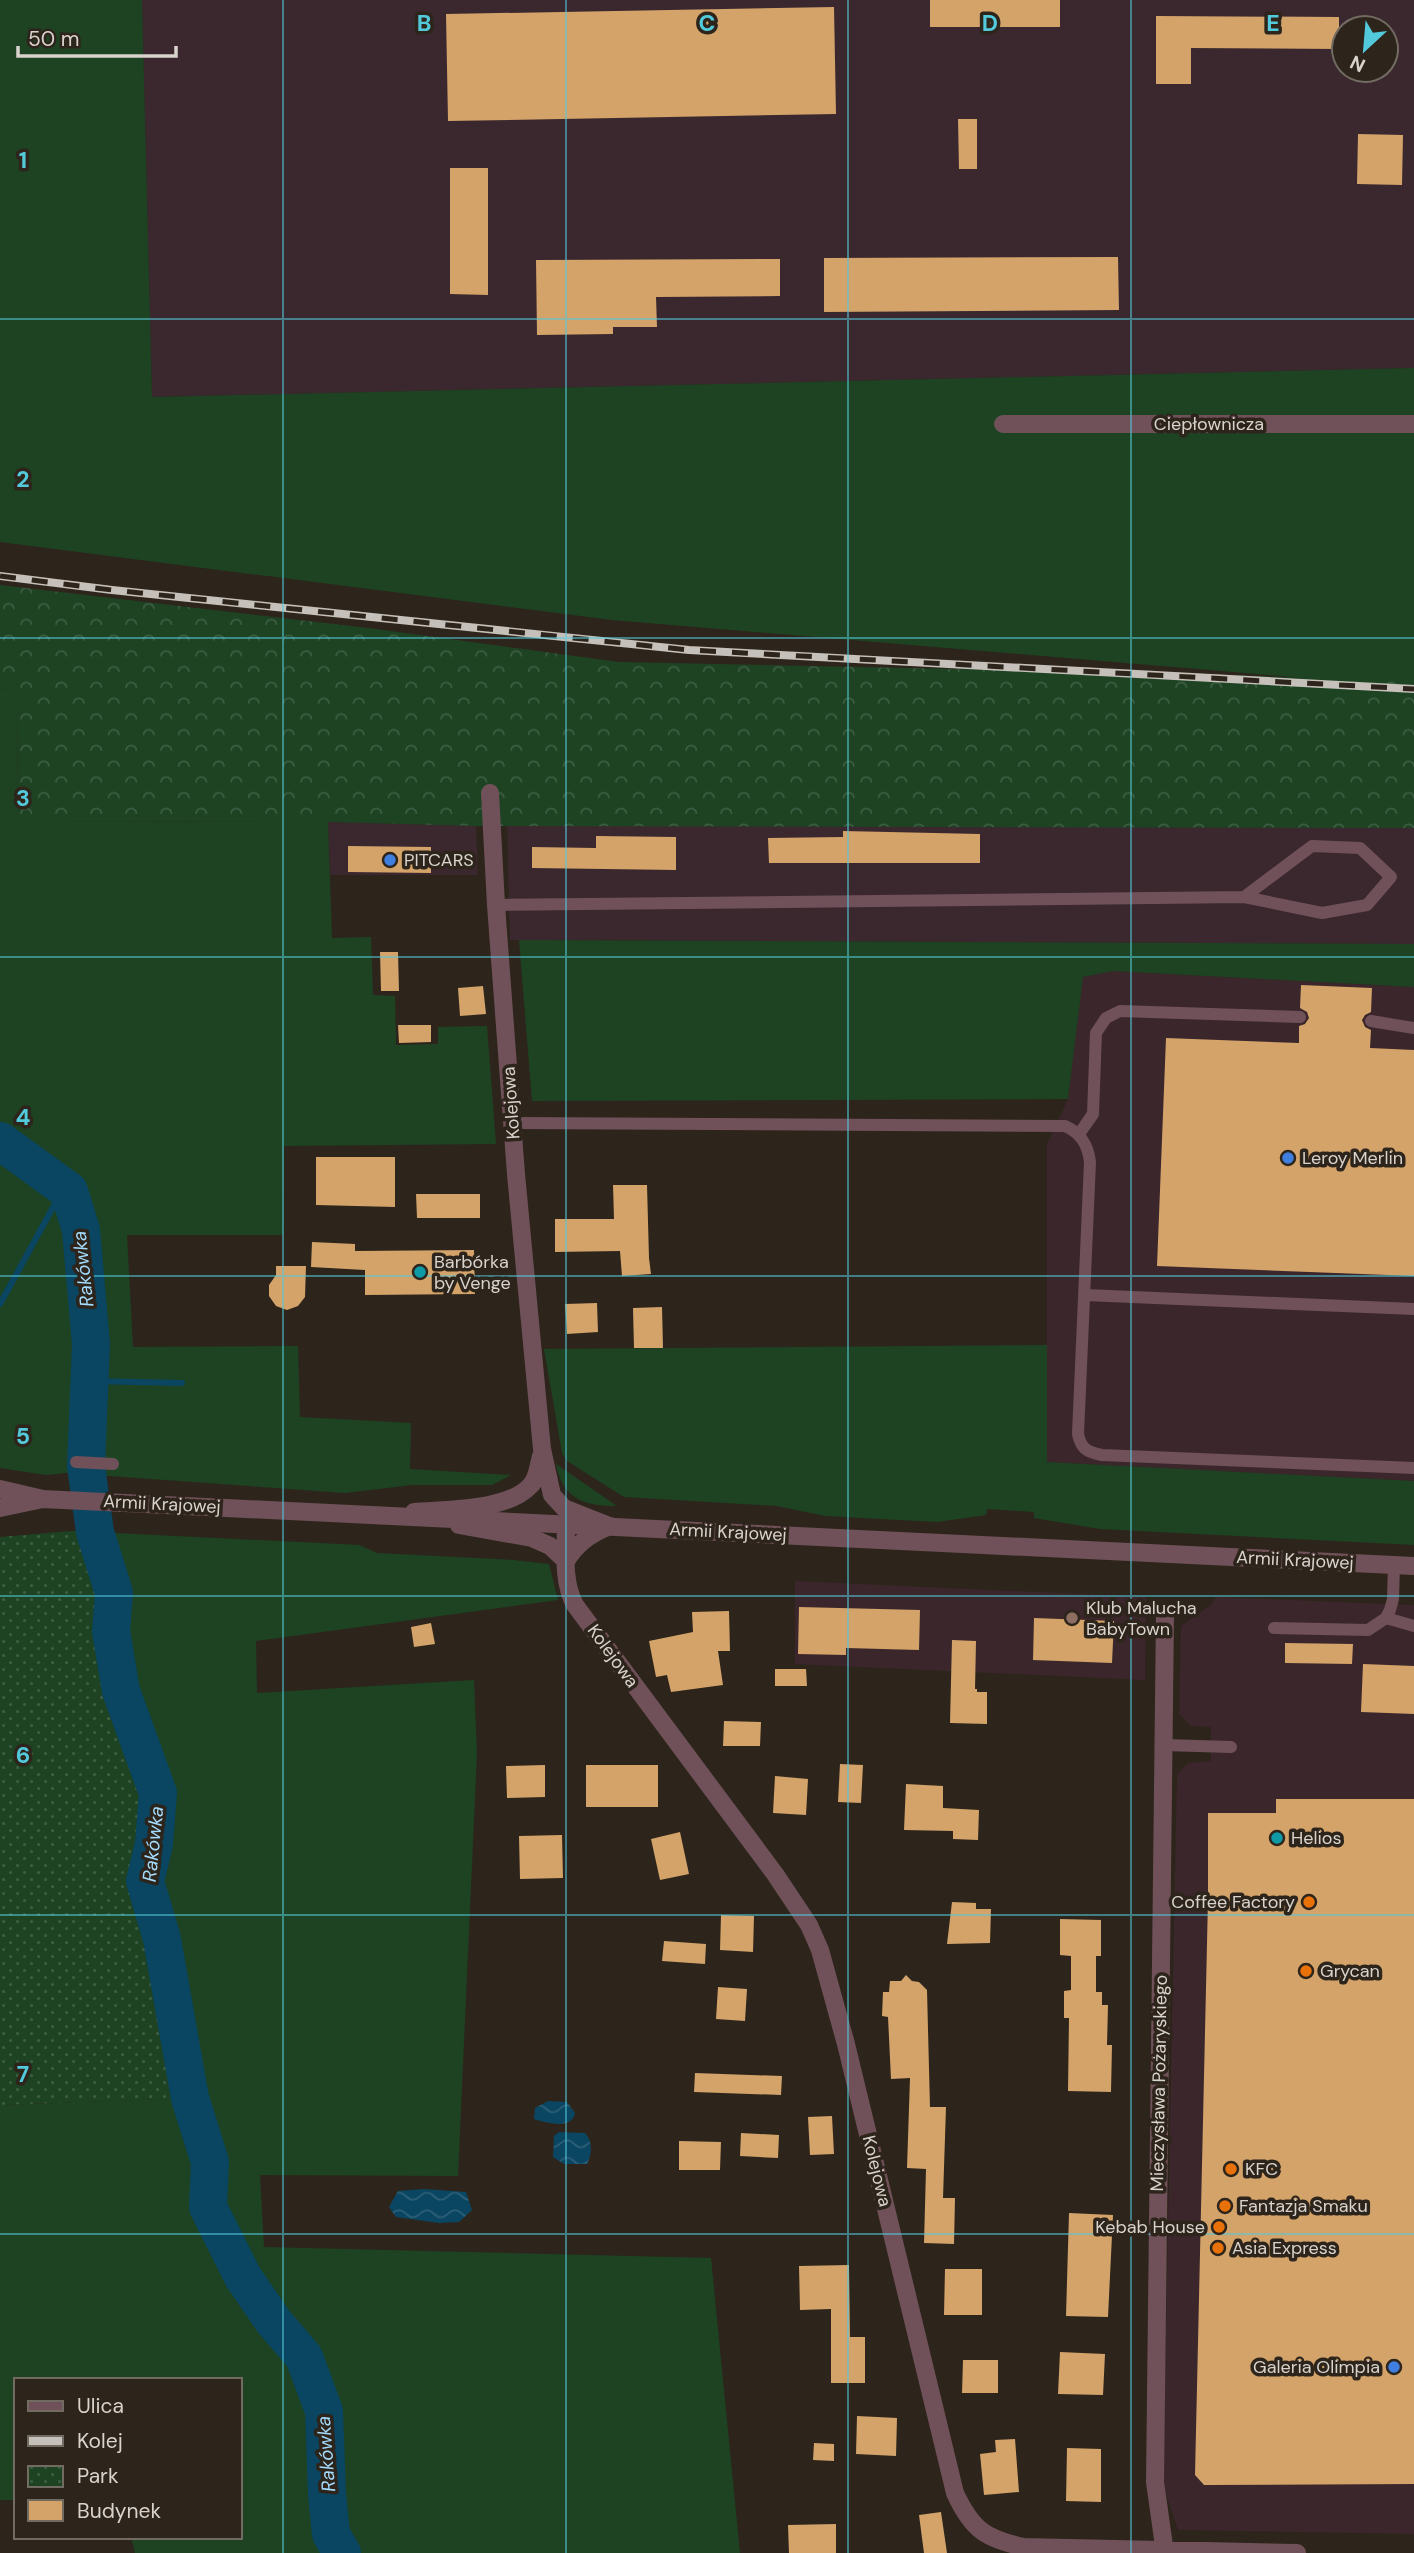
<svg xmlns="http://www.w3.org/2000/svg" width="1414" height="2553" viewBox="0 0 1414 2553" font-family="'DM Sans',sans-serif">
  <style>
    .commercial { fill: #3b272b }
    .industrial { fill: #3a282e; fill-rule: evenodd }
    .grass { fill: #1d4323 }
    .forest { fill: url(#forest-crowns) }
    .park { fill: url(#park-dots) }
    .water { fill: url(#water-waves) }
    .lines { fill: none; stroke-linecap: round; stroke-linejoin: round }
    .stream { stroke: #0a4562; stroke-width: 6 }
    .river { stroke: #0a4562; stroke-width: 38 }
    .building { fill: #d3a36a }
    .service { stroke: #705159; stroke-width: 12 }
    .minor { stroke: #705159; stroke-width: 18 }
    .tertiary { stroke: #705159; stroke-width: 18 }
    .rail-casing { stroke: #c6c0ba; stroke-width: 8 }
    .rail { stroke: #2d251b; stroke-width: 5; stroke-dasharray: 16; stroke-linecap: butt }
    .grid { fill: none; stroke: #53cadc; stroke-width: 2; stroke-opacity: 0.55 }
    .shop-dot { fill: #3f7fe0; stroke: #2d251b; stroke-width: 2.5 }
    .culture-dot { fill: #0f9aa8; stroke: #2d251b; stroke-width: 2.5 }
    .education-dot { fill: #8d6e63; stroke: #2d251b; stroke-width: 2.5 }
    .food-dot { fill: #e8710a; stroke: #2d251b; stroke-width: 2.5 }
    .labels { text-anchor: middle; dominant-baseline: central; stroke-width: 7; stroke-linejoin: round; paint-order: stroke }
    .street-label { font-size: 18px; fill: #d9d3cd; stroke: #2d251b }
    .poi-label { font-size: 18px; fill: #d9d3cd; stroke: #2d251b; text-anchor: start }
    .water-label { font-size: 19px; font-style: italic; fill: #a5dcfe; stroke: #2d251b }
    .grid-label { font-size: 23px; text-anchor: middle; font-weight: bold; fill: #53cadc; stroke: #2d251b; stroke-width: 7; stroke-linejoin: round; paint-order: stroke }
  </style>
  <defs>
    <pattern id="forest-crowns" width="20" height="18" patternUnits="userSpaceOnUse" patternTransform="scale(1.75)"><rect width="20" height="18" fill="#1d4323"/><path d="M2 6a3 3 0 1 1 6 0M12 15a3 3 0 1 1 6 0" fill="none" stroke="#3d5d42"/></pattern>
    <pattern id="park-dots" width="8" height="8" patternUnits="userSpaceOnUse" patternTransform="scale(1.75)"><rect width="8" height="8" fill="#1d4323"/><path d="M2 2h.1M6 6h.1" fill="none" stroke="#3d5d42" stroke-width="1.8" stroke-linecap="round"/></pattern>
    <pattern id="water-waves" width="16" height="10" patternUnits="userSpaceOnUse" patternTransform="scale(1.75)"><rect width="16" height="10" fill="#0a4562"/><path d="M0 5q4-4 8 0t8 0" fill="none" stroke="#2d5f77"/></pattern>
  </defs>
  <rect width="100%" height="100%" fill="#2d251b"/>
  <path class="commercial" d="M1113 971 1414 987V1481L1047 1462V1144L1068 1099 1082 977Z
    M795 1581 1146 1597 1145 1680 795 1664Z
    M1216 1597 1414 1605V2534L1178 2530 1163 2485 1177 1774 1188 1763 1211 1761V1727L1191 1726 1179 1714 1181 1626 1211 1605Z"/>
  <path class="industrial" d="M142 0H1414V368L152 397ZM1344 28H1386V70H1344Z
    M328 822 476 826 478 875H330Z
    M507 825 1414 828V944L510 940Z"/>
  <path class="grass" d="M0 0H142L152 397 1414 368V687L612 620 0 542Z
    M0 688 18 692 17 821 328 822 332 938 371 937 373 995 395 996 396 1045 438 1044V1027L487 1026 496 1144 284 1146 283 1235H127L133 1347 298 1346 300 1417 411 1423 410 1469 511 1475 492 1485H412L345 1493 67 1473 46 1475 0 1468Z
    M519 940 1414 944V987L1113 971 1083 977 1068 1099 532 1101Z
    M1047 1345V1462L1414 1481V1545L1100 1529 1034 1518V1512L987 1509 986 1515 937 1522 825 1516 777 1506 624 1497 567 1461 562 1453 544 1349Z
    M556 1464 617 1506C585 1506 563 1500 556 1464Z
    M95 1532 359 1545 377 1553 513 1560 549 1564 558 1600 256 1641 257 1693 474 1680 477 1753 458 2176 260 2175 264 2247 711 2258 740 2553H135L131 2537H240V2380H16V2500H0V2105L189 2098 162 1939 145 1881 154 1844 158 1793 121 1691 111 1631 114 1593Z"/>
  <path class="forest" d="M0 585 368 628 619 662 1193 674 1414 681V828L476 826 328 822 17 821 18 692 0 688Z"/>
  <path class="park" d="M72 1531 95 1532 114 1593 111 1631 121 1691 158 1793 154 1844 145 1881 162 1939 190 2098 0 2105V1537Z"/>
  <path class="water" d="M548 2101 567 2102 575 2113C572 2130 547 2123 534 2119L535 2108Z
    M559 2132 585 2133C593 2141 592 2155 587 2164H564L553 2157 554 2136Z
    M424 2189 466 2192 472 2210 459 2222 439 2223 396 2217 389 2207 398 2191Z"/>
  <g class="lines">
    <path class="stream" d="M0 1304 57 1200 69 1191
      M89 1381 182 1383"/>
    <path class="river" d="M0 1141 69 1191 81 1230 91 1344 86 1466 95 1532 114 1593 111 1631 121 1691 158 1793 154 1844 145 1881 162 1939 190 2098 210 2162 208 2207 243 2277 274 2322 304 2357 324 2411 327 2494 331 2534 342 2553"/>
  </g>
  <path class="building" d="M930 0H1060V27H930Z
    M834 7 836 114 448 121 446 14Z
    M1156 16 1339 17V49L1191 48V84H1156Z
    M958 119H977V169H959Z
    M1358 134 1403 135 1402 185 1357 184Z
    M450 168H488V295L450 294Z
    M1118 257 1119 310 824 312V258Z
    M780 259V296L656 297 657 327H613V334L537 335 536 260Z
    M843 831 980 834V863H769L768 838 843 837Z
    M596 836 676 837V870L532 868V847L596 848Z
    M348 846 431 847V873L348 872Z
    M380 952H398L399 991H381Z
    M1301 985 1372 988 1371 1012 1365 1015 1362 1020 1365 1027 1371 1030 1370 1048 1414 1050V1276L1157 1266 1166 1038 1299 1043V1026L1305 1024 1309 1018 1307 1012 1300 1008Z
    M483 986 486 1014 460 1016 458 988Z
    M398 1025H431V1042L399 1043Z
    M316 1157H395V1207L316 1205Z
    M613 1185H647L649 1258 651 1274 622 1276 620 1251 555 1252V1219H614Z
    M416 1194H480V1218H417Z
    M312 1242 355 1244V1251L474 1250 475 1294 365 1295V1270L311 1267Z
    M276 1266H306L305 1297 298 1306 287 1310 276 1306 269 1296V1285L276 1275Z
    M597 1303 598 1332 567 1334 565 1304Z
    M662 1307 663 1348H634L633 1308Z
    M799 1607 920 1610 919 1650 846 1648V1655L798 1654Z
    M729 1611 730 1651H718L723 1685 671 1692 667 1675 656 1677 649 1641 693 1632 692 1612Z
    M1034 1618 1114 1621 1112 1663 1033 1660Z
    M431 1623 435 1644 414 1647 411 1627Z
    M952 1640 976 1641 975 1689H977V1692H987V1724L950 1723Z
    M1285 1643 1353 1644 1352 1664 1285 1663Z
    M1363 1664 1414 1666V1714L1361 1712Z
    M775 1669H806L807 1686H775Z
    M724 1721 761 1722 760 1746H723Z
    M840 1764 863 1765 861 1803 838 1802Z
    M545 1765V1797L507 1798 506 1766Z
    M586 1765H658V1807H586Z
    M775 1776 808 1779 806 1815 773 1813Z
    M906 1784 943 1786V1808L979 1810 978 1840 953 1839V1831L904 1830Z
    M1276 1799H1414V2484L1204 2485 1195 2475 1208 1899V1813H1276Z
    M680 1832 689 1874 660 1880 651 1839Z
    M562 1835 563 1878 520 1879 519 1836Z
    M952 1902 976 1903V1909H991L990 1943 947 1944Z
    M721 1915 754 1916 753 1952 720 1950Z
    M1060 1919 1101 1920V1956H1096V1992H1102V2005H1108L1107 2045H1112L1111 2092 1068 2091 1069 2018H1064V1991L1071 1990V1956L1060 1955Z
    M664 1941 706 1944 705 1964 662 1961Z
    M906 1975 912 1981 919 1982 927 1990 930 2107H946L943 2198H955L954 2244 924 2243 926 2169 907 2168 910 2078 891 2079 888 2017 882 2016 883 1992H889L890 1981H901Z
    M718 1987 747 1989 745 2021 716 2019Z
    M695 2073 782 2076 781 2095 694 2092Z
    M832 2116 834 2154 810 2155 808 2117Z
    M741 2133 779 2135 778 2158 740 2156Z
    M679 2141 721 2142 720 2170H679Z
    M1069 2213 1113 2215 1108 2317 1066 2316Z
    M849 2265 850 2337H865V2383H831V2309L800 2310 799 2266Z
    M945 2269H982V2315H944Z
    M1060 2352 1105 2354 1103 2395 1058 2394Z
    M963 2360H998V2393H962Z
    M857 2416 897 2418 896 2456 856 2454Z
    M1015 2439 1019 2492 984 2495 980 2454 996 2452 995 2440Z
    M814 2443 834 2444V2461L813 2460Z
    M1067 2448 1101 2449V2502L1066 2501Z
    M941 2512 947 2553H924L919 2515Z
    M836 2524V2553H789L788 2525Z"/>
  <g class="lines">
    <path class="service" d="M496 905 1244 897 1322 913 1367 905 1391 877 1360 848 1312 846 1244 897
      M1371 1021 1414 1028
      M513 1123 1065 1126C1081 1133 1088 1145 1090 1162L1078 1434C1081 1449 1087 1452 1102 1455L1414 1468
      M1079 1134 1093 1114 1096 1033 1106 1018 1120 1011 1300 1017
      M1085 1295 1414 1309
      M76 1462 113 1464
      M1386 1618 1414 1626
      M1274 1628 1368 1630 1386 1618 1390 1610 1393 1599 1394 1565
      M1164 1745 1231 1747"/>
    <path class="minor" d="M1003 424H1414
      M490 793 496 905 516 1174 542 1449 552 1495 564 1508 607 1525
      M414 1512C446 1509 507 1511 530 1486 538 1478 538 1466 541 1456
      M566 1524C566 1551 562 1581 575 1605L775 1874 809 1925 820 1950 846 2044 955 2493C972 2530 986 2539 1024 2547L1297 2553
      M459 1525 532 1538 550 1546 566 1561
      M566 1561C576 1544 591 1533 610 1526
      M1165 1615 1155 2482 1165 2553"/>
    <path class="tertiary" d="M0 1489 43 1499 1414 1566
      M0 1508 38 1500"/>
    <defs>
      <path id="rail" d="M0 576 112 590 689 650 1414 689"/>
    </defs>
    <use href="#rail" class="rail-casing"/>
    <use href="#rail" class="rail"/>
  </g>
  <path class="grid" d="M283 0V2553M566 0V2553M848 0V2553M1131 0V2553M0 319H1414M0 638H1414M0 957H1414M0 1276H1414M0 1596H1414M0 1915H1414M0 2234H1414"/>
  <g class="shop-dot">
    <circle cx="390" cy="860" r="7"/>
    <circle cx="1288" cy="1158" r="7"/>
    <circle cx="1394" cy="2367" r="7"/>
  </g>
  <g class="culture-dot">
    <circle cx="420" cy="1272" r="7"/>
    <circle cx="1277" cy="1838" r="7"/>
  </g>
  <circle class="education-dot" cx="1072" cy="1618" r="7"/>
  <g class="food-dot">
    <circle cx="1309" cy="1902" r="7"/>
    <circle cx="1306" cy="1971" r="7"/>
    <circle cx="1231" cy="2169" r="7"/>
    <circle cx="1225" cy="2206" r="7"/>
    <circle cx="1219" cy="2227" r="7"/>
    <circle cx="1218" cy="2248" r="7"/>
  </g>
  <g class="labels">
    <g class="street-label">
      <text x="1209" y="424">Ciepłownicza</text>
      <text transform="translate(511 1103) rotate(-94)">Kolejowa</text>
      <text transform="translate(162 1504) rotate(3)">Armii Krajowej</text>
      <text transform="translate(728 1532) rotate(3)">Armii Krajowej</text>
      <text transform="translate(1295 1560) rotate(3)">Armii Krajowej</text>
      <text transform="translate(613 1656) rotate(54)">Kolejowa</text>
      <text transform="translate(1159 2083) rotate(-89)">Mieczysława Pożaryskiego</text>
      <text transform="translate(877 2171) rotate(76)">Kolejowa</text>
    </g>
    <g class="poi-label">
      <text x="404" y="860">PITCARS</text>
      <text x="1302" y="1158">Leroy Merlin</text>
      <text x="434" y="1262">Barbórka<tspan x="434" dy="21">by Venge</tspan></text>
      <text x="1086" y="1608">Klub Malucha<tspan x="1086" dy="21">BabyTown</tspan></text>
      <text x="1291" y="1838">Helios</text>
      <text x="1295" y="1902" text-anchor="end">Coffee Factory</text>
      <text x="1320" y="1971">Grycan</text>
      <text x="1245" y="2169">KFC</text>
      <text x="1239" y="2206">Fantazja Smaku</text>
      <text x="1205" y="2227" text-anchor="end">Kebab House</text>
      <text x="1232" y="2248">Asia Express</text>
      <text x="1380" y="2367" text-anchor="end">Galeria Olimpia</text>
    </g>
    <g class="water-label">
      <text transform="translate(83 1269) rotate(-96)">Rakówka</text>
      <text transform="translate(153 1844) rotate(-84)">Rakówka</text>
      <text transform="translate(326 2454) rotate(-94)">Rakówka</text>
    </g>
  </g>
  <g class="grid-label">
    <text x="424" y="31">B</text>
    <text x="707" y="31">C</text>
    <text x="990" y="31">D</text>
    <text x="1273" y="31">E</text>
    <text x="23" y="168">1</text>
    <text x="23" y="487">2</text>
    <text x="23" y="806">3</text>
    <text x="23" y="1125">4</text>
    <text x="23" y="1444">5</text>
    <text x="23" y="1763">6</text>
    <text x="23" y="2082">7</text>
  </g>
  <rect x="14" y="2378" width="228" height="161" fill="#2d251b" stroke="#726b62" stroke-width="2"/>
  <rect x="28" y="2401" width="35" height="10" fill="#705159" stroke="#726b62" stroke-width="2"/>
  <text x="77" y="2413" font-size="21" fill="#d9d3cd">Ulica</text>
  <rect x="28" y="2436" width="35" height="10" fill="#c6c0ba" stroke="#726b62" stroke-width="2"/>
  <text x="77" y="2448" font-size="21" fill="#d9d3cd">Kolej</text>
  <rect x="28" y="2466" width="35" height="21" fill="url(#park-dots)" stroke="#726b62" stroke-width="2"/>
  <text x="77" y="2483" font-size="21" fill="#d9d3cd">Park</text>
  <rect x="28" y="2500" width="35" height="21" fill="#d3a36a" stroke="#726b62" stroke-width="2"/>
  <text x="77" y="2518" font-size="21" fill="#d9d3cd">Budynek</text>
  <g transform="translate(1365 49) rotate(206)"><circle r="33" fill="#2d251b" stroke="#726b62" stroke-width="2"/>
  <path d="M0-5L12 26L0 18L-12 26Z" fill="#53cadc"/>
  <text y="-10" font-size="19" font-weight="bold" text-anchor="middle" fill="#d9d3cd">N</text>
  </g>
  <path d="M18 46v10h158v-10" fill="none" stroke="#d9d3cd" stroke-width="3.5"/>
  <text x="28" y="46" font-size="21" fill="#d9d3cd" stroke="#2d251b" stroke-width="5" paint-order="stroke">50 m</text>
</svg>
